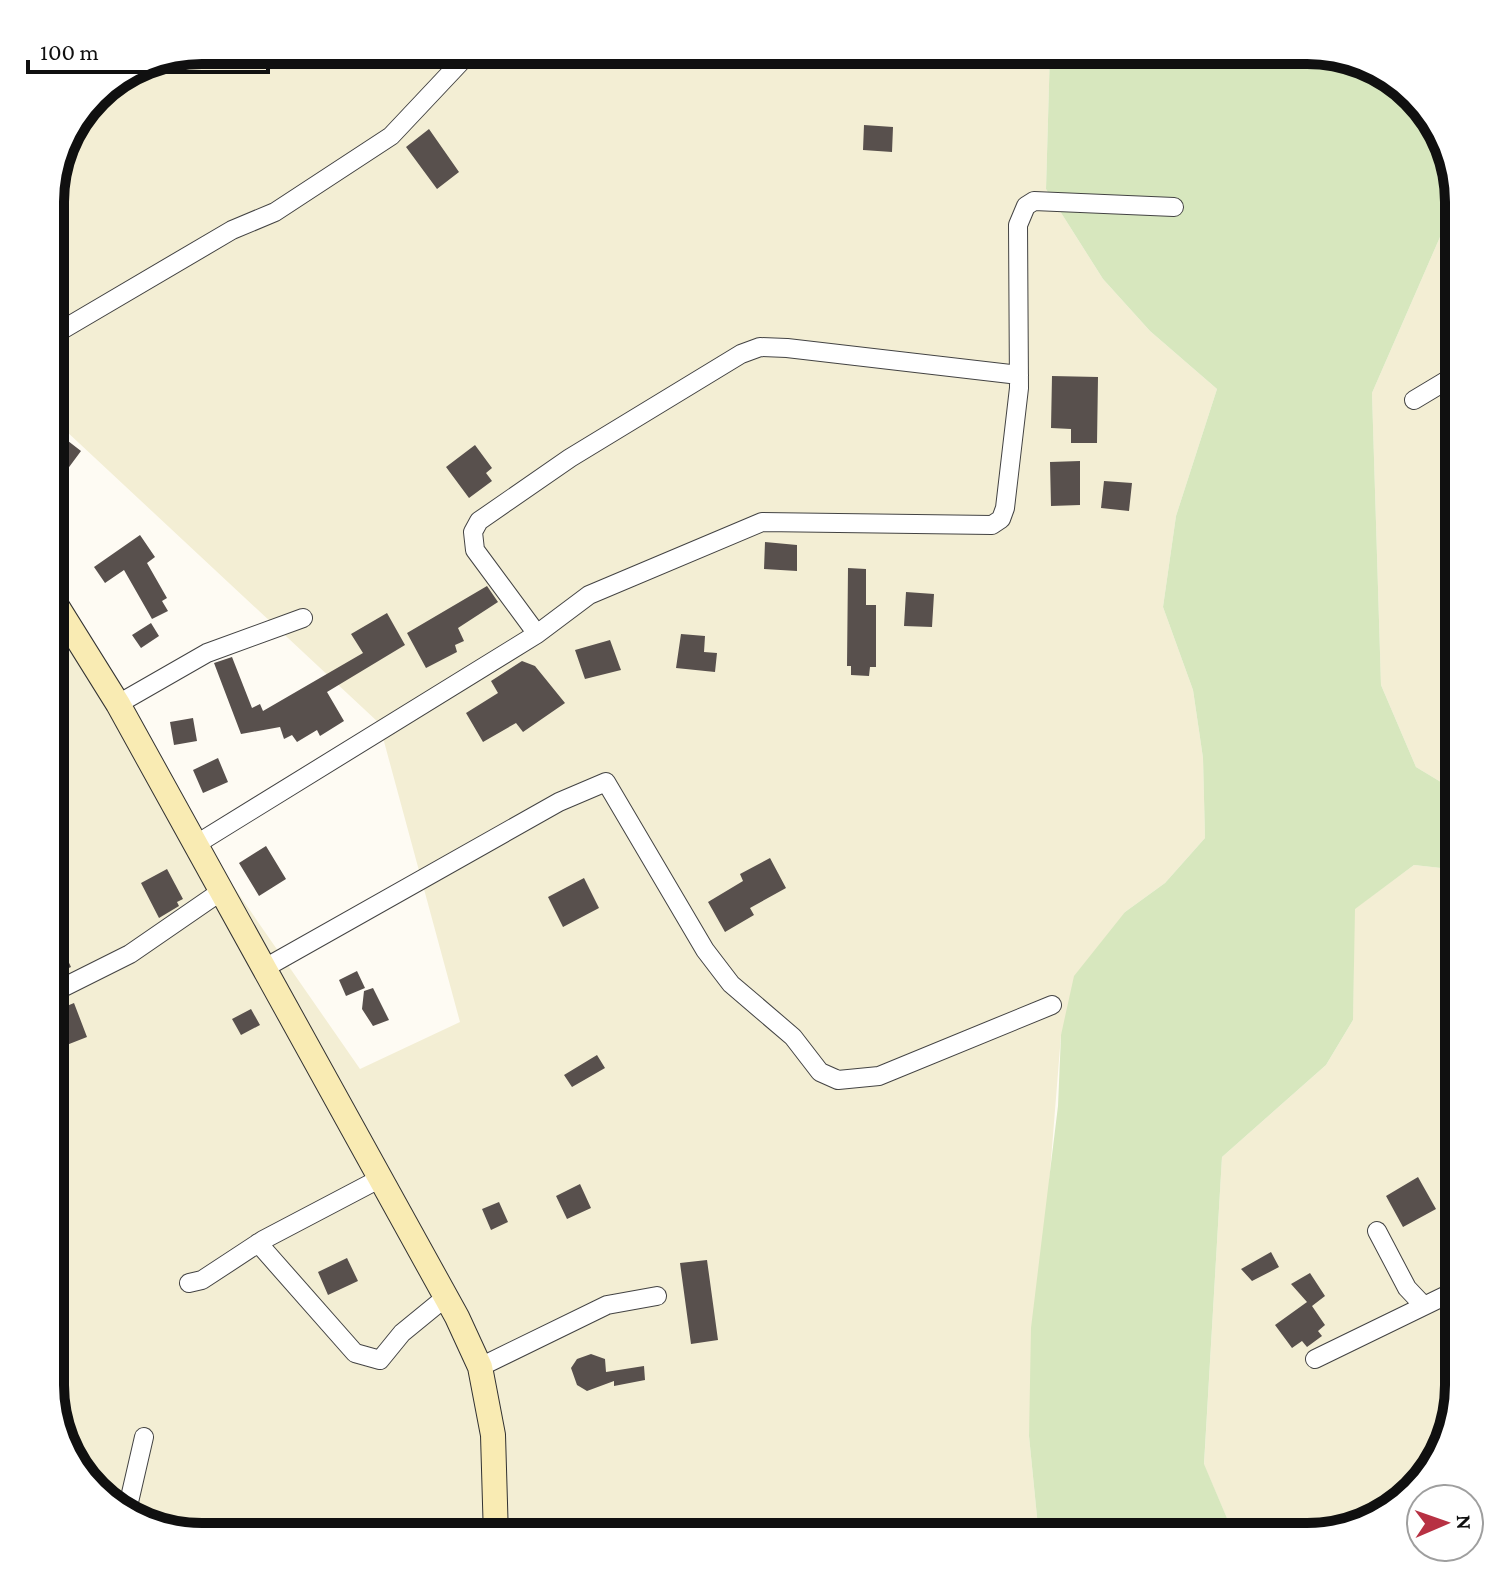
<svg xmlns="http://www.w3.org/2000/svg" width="1509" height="1587" viewBox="0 0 1509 1587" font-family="'Crimson Pro',serif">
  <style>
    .farmland { fill: #f3eed4 }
    .green { fill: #d7e7be }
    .building { fill: #58504d }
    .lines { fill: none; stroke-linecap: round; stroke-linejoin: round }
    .street-casing { stroke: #434343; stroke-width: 20 }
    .secondary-casing { stroke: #323232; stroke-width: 26 }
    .street { stroke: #fff; stroke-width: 18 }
    .secondary { stroke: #f9ebb3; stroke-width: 24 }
    .rim { fill: none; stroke: #101010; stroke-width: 10 }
  </style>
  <rect width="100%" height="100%" fill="#fefbf3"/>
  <path class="farmland" d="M202 50H1050L1046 189 1103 279 1150 331 1217 389 1176 516 1163 607 1193 690 1203 758 1205 838 1165 883 1125 912 1061 1035 1029 1436 1039 1537H202L135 1522 87 1485 50 1385V622L360 1069 460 1022 379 723 50 416V192L65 135 101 88Z
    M1425 111 1459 202V793L1416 767 1381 685 1372 393 1447 221Z
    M1414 865 1459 870V1385L1444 1452 1407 1500 1307 1537H1235L1204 1465 1222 1157 1326 1065 1353 1020 1354 909Z"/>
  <path class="green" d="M1050 50H1316L1375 66 1422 102 1447 221 1372 393 1381 685 1416 767 1459 793V870L1414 865 1355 909 1353 1020 1326 1065 1222 1157 1204 1464 1235 1537H1039L1029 1436 1031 1328 1058 1106 1061 1035 1074 976 1125 912 1165 883 1205 838 1203 758 1193 690 1163 607 1176 516 1217 389 1150 331 1103 279 1046 189Z"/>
  <path class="building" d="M864 125 893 127 892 152 863 150Z
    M429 129 459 172 437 189 406 147Z
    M1052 376 1098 377 1097 443H1071V429L1051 428Z
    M50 427 81 451 61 478 50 470Z
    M475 445 492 468 486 473 492 481 469 498 446 467Z
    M1080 461V505L1051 506 1050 462Z
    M1104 481 1132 483 1129 511 1101 508Z
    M140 535 155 557 147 563 167 598 162 601 168 611 152 619 124 570 105 583 94 567Z
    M765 542 797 545V571L764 569Z
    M848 568 866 569V605H876V667H870L869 676 851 675V666H847Z
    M487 586 498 602 458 628 464 641 455 645 457 652 426 668 407 633Z
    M906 592 934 594 932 627 904 626Z
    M387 613 405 645 327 692 344 721 320 736 317 730 297 742 292 735 284 739 280 727 241 734 214 663 232 657 252 708 260 704 263 711 363 653 351 634Z
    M151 623 159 636 141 648 132 635Z
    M681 634 705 636 704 652 717 653 715 672 676 668Z
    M610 640 621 670 585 679 575 650Z
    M522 661 535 666 565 703 523 732 516 723 483 742 466 713 498 693 491 681Z
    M193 718 197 741 174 745 170 722Z
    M218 758 228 782 203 793 193 770Z
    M266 846 286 879 259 896 239 863Z
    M770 858 786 888 750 908 754 915 725 932 708 902 743 881 740 874Z
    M167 869 183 899 177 902 179 906 159 918 141 883Z
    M584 878 599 908 563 927 548 897Z
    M50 922 71 967 50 977Z
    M357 971 365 988 346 996 339 980Z
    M373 988 389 1020 373 1026 362 1009 364 991Z
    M74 1003 87 1037 59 1048 50 1026V1013Z
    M251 1009 260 1025 241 1035 232 1019Z
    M597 1055 605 1068 572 1087 564 1075Z
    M1418 1177 1436 1209 1403 1227 1386 1196Z
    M580 1184 591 1208 567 1219 556 1196Z
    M499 1202 508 1222 491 1230 482 1209Z
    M1271 1252 1279 1267 1252 1281 1241 1269Z
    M347 1258 358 1281 328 1295 318 1272Z
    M707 1260 718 1340 691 1344 680 1263Z
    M1310 1273 1325 1296 1312 1306 1325 1325 1318 1331 1322 1336 1307 1347 1302 1341 1292 1348 1275 1325 1307 1302 1291 1284Z
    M591 1354 605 1359 606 1372 644 1366 645 1380 614 1386V1381L587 1391 577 1385 571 1368 577 1359Z"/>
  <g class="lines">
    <defs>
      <path id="street" d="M50 337 232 230 275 212 391 136 472 50
        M1414 400 1459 373
        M537 634 475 550 473 532 479 521 570 458 741 354 760 347 787 348 1019 375
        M118 704 207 653 303 618
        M195 845 537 634 589 595 762 522 992 525 1001 519 1005 508 1019 388 1018 225 1026 206 1034 201 1174 207
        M263 969 559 802 606 782 705 950 731 984 793 1037 820 1072 838 1080 879 1076 1052 1005
        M50 994 130 954 220 892
        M1377 1231 1407 1288 1424 1306
        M258 1243 355 1353 380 1360 402 1333 446 1297
        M189 1283 202 1280 263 1240 381 1178
        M1315 1359 1459 1289
        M480 1367 607 1305 657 1296
        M126 1515 144 1437"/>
      <path id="secondary" d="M50 595 118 704 457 1317 480 1367 493 1435 496 1537"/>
    </defs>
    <use href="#street" class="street-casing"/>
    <use href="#secondary" class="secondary-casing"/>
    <use href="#street" class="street"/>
    <use href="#secondary" class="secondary"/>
  </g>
  <path d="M0 0H1509V1587H0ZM202 64H1307A138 138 0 0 1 1445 202V1385A138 138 0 0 1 1307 1523H202A138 138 0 0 1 64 1385V202A138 138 0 0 1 202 64Z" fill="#fff" fill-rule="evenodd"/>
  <path class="rim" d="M202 64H1307A138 138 0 0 1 1445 202V1385A138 138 0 0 1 1307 1523H202A138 138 0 0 1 64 1385V202A138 138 0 0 1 202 64Z"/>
  <g transform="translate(1445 1523) rotate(88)"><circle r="38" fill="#ffffff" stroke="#9f9f9f" stroke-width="2"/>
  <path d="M0-6L14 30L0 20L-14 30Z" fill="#b73143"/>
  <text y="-12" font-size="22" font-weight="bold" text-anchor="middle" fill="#101010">N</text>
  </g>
  <path d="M28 60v12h240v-12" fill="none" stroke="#101010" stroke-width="4"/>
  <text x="40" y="60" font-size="24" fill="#101010" stroke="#ffffff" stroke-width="6" paint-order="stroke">100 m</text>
</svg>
